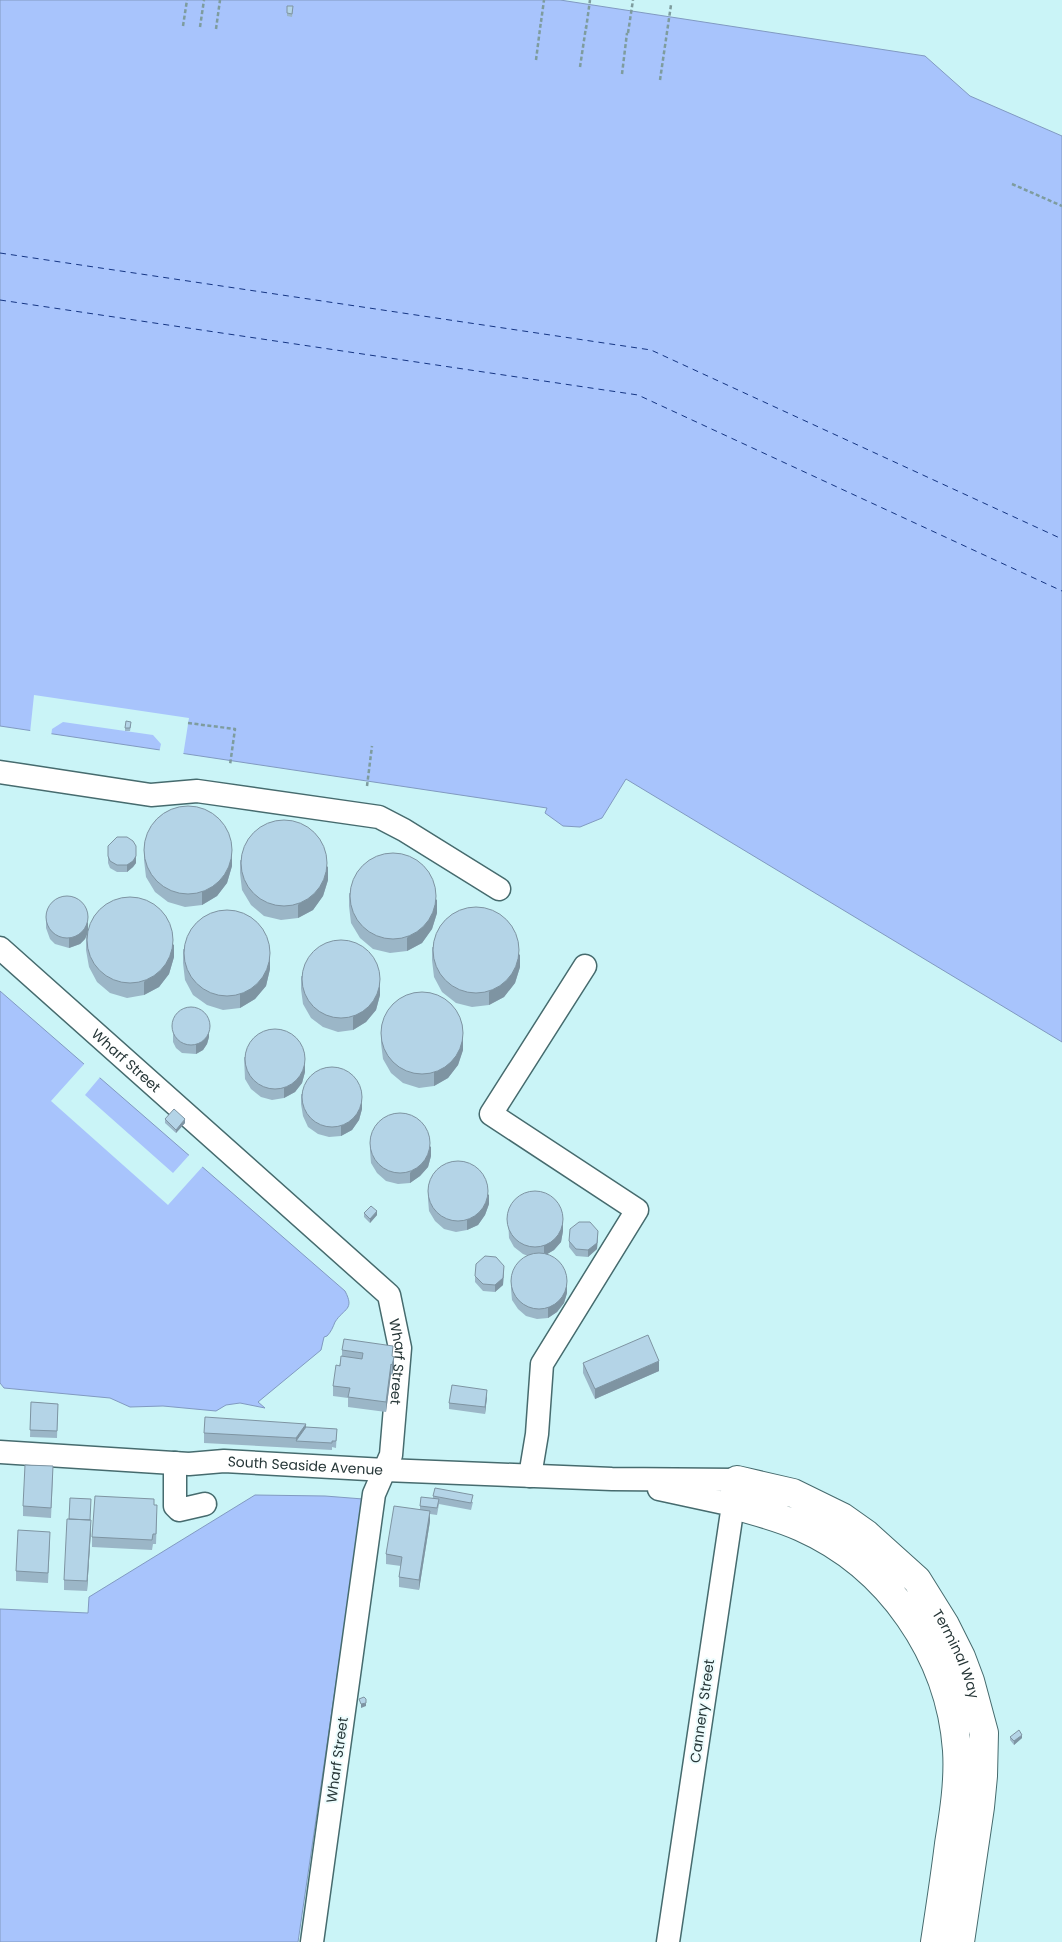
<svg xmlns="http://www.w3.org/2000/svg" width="1062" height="1942" font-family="Poppins,sans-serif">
<rect width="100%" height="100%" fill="#caf4f7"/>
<path fill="#a8c4fc" stroke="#819ac1" d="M0,0H560L925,56L970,96L1062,136V1042L626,779L602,818L580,827L563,826L545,813L547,808L0,726Z
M0,991L345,1291C355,1310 344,1308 335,1322C333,1327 331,1332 327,1336L324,1337L321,1350L258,1402L265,1408L240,1403L226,1405L216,1411L163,1406L130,1407L110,1398L4,1388L0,1383Z
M255,1495L325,1496L363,1499L298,1942H0V1609L88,1613L89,1597Z"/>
<path fill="#caf4f7" d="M34,695L189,718L183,756L159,753L161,744L153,735L63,722L52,729L51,737L30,733Z
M86,1062L101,1076L85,1095L173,1173L191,1153L204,1165L168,1205L51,1101Z"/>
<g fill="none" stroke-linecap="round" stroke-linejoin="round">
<path stroke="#163684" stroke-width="1" stroke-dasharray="6 5" stroke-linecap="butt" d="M0,253L651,350L1062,539
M0,300L638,395L1062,591"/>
<defs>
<g id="minor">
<path d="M0,772L151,795L197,791L379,817L404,830L499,889"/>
<path id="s1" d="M0,948L389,1295L400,1348L391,1455L374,1494L312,1942"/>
<path id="s2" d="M0,1452L189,1464L224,1461L385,1470L612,1479L737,1480"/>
<path d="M175,1463V1506L179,1510L205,1504"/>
<path d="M530,1476L537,1434L542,1364L637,1210L491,1114L585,966"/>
<path d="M659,1489L733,1505L668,1942"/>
</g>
<g id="major">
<path id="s3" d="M935,1942C940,1909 945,1877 949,1844C954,1813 959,1781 957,1750C950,1654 889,1566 801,1527C779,1517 756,1511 733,1505L737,1480L793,1493L842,1517L866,1534L917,1580L945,1625L961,1657L970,1681L984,1733L983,1776L980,1807L960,1942"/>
</g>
</defs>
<use href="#minor" stroke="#466b6e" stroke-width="25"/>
<use href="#major" stroke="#466b6e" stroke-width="30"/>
<path stroke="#7e9c9e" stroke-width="2.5" stroke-dasharray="4 2.5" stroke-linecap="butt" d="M541,22L544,0
M183,26L187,0
M200,27L204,0
M216,29L220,0
M586,29L590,0
M628,33L633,0
M536,60L541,21
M580,67L586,27
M622,74L627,33
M660,80L671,5
M1012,184L1062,206
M188,723L235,729L230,765
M367,786L372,746"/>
<use href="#minor" stroke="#fff" stroke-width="22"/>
<use href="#major" stroke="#fff" stroke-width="28"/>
</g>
<path fill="#9bb6c7" d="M293,10L292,17L287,16V13Z
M131,725L130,731H125V728Z
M108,846L136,863L133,867L127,872H117L110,868L108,863Z
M144,847L232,866L227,883L217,896L202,905L185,907L168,902L155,892L146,877L144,860Z
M240,860L328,880L323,896L313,910L298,918L281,920L264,916L251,905L242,890L240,873Z
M349,893L437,913L432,929L422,943L407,951L390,953L373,949L360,938L351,923L349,906Z
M46,918L88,932L174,957L169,974L159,987L144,995L127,998L110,993L97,982L89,967L86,950V937L88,932L85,939L80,944L69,948L55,944L50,939L46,928Z
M432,947L520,967L515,983L504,997L489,1005L472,1007L456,1003L442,992L434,977L432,960Z
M183,949L270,969L266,986L255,999L240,1008L223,1010L207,1005L193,995L185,980L183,963Z
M301,976L380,995L376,1010L366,1022L353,1030L338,1032L323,1027L311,1018L303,1004L301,989Z
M381,1030L463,1050L458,1065L448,1078L434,1086L419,1088L403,1083L391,1073L383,1059L381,1043Z
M173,1032L209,1037L207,1044L203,1050L196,1054L182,1053L176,1048L173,1042Z
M244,1057L305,1072L302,1083L295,1092L284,1098L272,1100L261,1097L251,1089L245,1079Z
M301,1094L362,1109L359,1120L352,1130L341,1136L329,1137L318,1134L308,1127L303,1116L301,1104Z
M165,1119L185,1123L176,1133L165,1123Z
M370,1141L431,1156L428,1167L420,1176L410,1183L398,1184L386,1181L377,1173L371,1163L370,1151Z
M428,1189L489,1204L485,1215L478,1225L467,1230L456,1232L444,1229L435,1221L429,1211L428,1199Z
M364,1213L377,1215L370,1223L364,1217Z
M508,1217L563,1231L561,1242L554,1250L547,1254L567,1293L564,1303L557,1312L548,1318L537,1319L526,1316L518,1309L512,1300L511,1289V1279L528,1256L523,1254L514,1247L509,1238Z
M598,1238L597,1249L588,1257L576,1256L569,1247V1241Z
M504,1273L503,1285L495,1292L483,1291L475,1282V1276Z
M342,1350L393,1357L394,1367L392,1375L391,1374L386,1412L348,1407V1398L333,1396V1386L342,1356Z
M583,1363L659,1371L595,1399L583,1373Z
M487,1397L485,1414L449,1409V1403Z
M31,1402L58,1404L57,1438L30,1437Z
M306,1427L337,1429L336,1448L332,1447V1450L204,1443V1433Z
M53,1476L51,1518L23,1516V1506Z
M433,1496L473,1502L471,1510L439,1504L437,1515L430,1514V1521L419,1590L399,1587V1577L401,1566L386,1564V1554L420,1510V1506L433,1498Z
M154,1505L157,1515L156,1544H153L152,1550L92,1547V1537Z
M90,1520L91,1530L87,1591L64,1590V1580Z
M50,1542L48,1583L16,1581V1571Z
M1010,1737L1022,1738L1014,1745L1010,1740Z"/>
<path fill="#7e94a2" d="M136,846V863L133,867L127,872V865Z
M232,853V866L227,883L217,896L202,905V892Z
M328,866V880L323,896L313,910L298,918V905Z
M437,899V913L432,929L422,943L407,951V938Z
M88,922V932L85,939L80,944L69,948V938Z
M174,944V957L169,974L159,987L144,995V982Z
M520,954V967L515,983L504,997L489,1005V992Z
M270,956V969L266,986L255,999L240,1008V994Z
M380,982V995L376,1010L366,1022L353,1030V1017Z
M209,1027V1037L207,1044L203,1050L196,1054V1044Z
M463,1036V1050L458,1065L448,1078L434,1086V1072Z
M305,1062V1072L302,1083L295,1092L284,1098V1088Z
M362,1099V1109L359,1120L352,1130L341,1136V1126Z
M185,1119V1123L176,1133V1130Z
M431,1146V1156L428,1167L420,1176L410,1183V1173Z
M489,1194V1204L485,1215L478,1225L467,1230V1220Z
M377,1211V1215L370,1223V1219Z
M563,1221V1231L561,1242L554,1250L544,1256V1246Z
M598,1231L597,1249L588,1257V1250Z
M504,1266L503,1285L495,1292V1285Z
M567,1283V1293L564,1303L557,1312L548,1318V1308Z
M394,1357V1367L392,1375V1365Z
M659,1361V1371L595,1399V1389Z
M391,1364V1374L386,1412V1402Z
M487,1390V1397L485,1414V1407Z
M306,1424V1434L296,1441V1438Z
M430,1511V1521L419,1590V1580Z
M91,1520V1530L87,1591V1581Z
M366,1703V1706L361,1708V1704Z
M1022,1735V1738L1014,1745V1741Z"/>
<path fill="#b4d4e7" stroke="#7e94a2" d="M287,6H293L292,14L287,13Z
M126,721L131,722L130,728H125Z
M144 850a44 44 0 1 1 88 0a44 44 0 1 1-88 0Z
M241 863a43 43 0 1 1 86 0a43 43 0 1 1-86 0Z
M117,837H127L133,841L136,846V856L133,861L127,865H117L110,861L108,856V846Z
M350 896a43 43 0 1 1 86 0a43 43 0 1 1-86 0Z
M46 917a21 21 0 1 1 42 0a21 21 0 1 1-42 0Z
M87 940a43 43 0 1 1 86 0a43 43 0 1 1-86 0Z
M433 950a43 43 0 1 1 86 0a43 43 0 1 1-86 0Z
M184 953a43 43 0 1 1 86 0a43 43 0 1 1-86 0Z
M302 979a39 39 0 1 1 78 0a39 39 0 1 1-78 0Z
M381 1033a41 41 0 1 1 82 0a41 41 0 1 1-82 0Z
M172 1026a19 19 0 1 1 38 0a19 19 0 1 1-38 0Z
M245 1059a30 30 0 1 1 60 0a30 30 0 1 1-60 0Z
M302 1097a30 30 0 1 1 60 0a30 30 0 1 1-60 0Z
M174,1109L185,1119L176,1130L165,1119Z
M370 1143a30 30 0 1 1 60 0a30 30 0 1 1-60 0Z
M428 1191a30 30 0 1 1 60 0a30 30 0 1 1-60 0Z
M507 1219a28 28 0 1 1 56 0a28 28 0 1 1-56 0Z
M371,1206L377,1211L370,1219L364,1213Z
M579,1222H590L598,1231L597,1243L588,1250L576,1249L569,1241L570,1229Z
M511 1281a28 28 0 1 1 56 0a28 28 0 1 1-56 0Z
M485,1256L496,1257L504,1266L503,1278L495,1285L483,1284L475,1276L476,1264Z
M648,1335L659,1361L595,1389L583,1363Z
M344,1339L393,1346L392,1356L394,1357L392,1365L391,1364L386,1402L348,1397L350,1388L333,1386L336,1365L340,1366L341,1356L362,1359L363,1353L342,1350Z
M452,1385L487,1390L485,1407L449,1403Z
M31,1402L58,1404L57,1431L30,1430Z
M205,1417L306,1424L296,1438L204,1433Z
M306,1427L337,1429L336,1441H332V1443L296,1441Z
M25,1465L53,1466L51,1508L23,1506Z
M435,1488L473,1495L471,1503L433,1496Z
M95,1496L154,1499V1505H157L156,1534H153L152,1540L92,1537Z
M421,1497L439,1499L437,1508L420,1506Z
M70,1498L91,1499L90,1520L69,1519Z
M394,1506L430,1511L419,1580L399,1577L402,1557L386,1554Z
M67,1519L91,1520L87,1581L64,1580Z
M18,1530L50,1532L48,1573L16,1571Z
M364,1697L366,1699V1703L361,1704L359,1699Z
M1019,1730L1022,1735L1014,1741L1010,1737Z"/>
<g text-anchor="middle" stroke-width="4" stroke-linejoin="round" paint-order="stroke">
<g font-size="14" fill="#273738" stroke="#ecfcfd">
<text dy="5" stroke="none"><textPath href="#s1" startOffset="169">Wharf Street</textPath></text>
<text dy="5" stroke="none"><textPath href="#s1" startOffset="589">Wharf Street</textPath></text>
<text dy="5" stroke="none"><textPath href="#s2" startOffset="306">South Seaside Avenue</textPath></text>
<text dy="5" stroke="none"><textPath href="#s3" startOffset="870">Terminal Way</textPath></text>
<text transform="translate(702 1711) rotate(-82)" y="5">Cannery Street</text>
<text transform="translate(337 1760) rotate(-82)" y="5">Wharf Street</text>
</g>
</g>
</svg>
